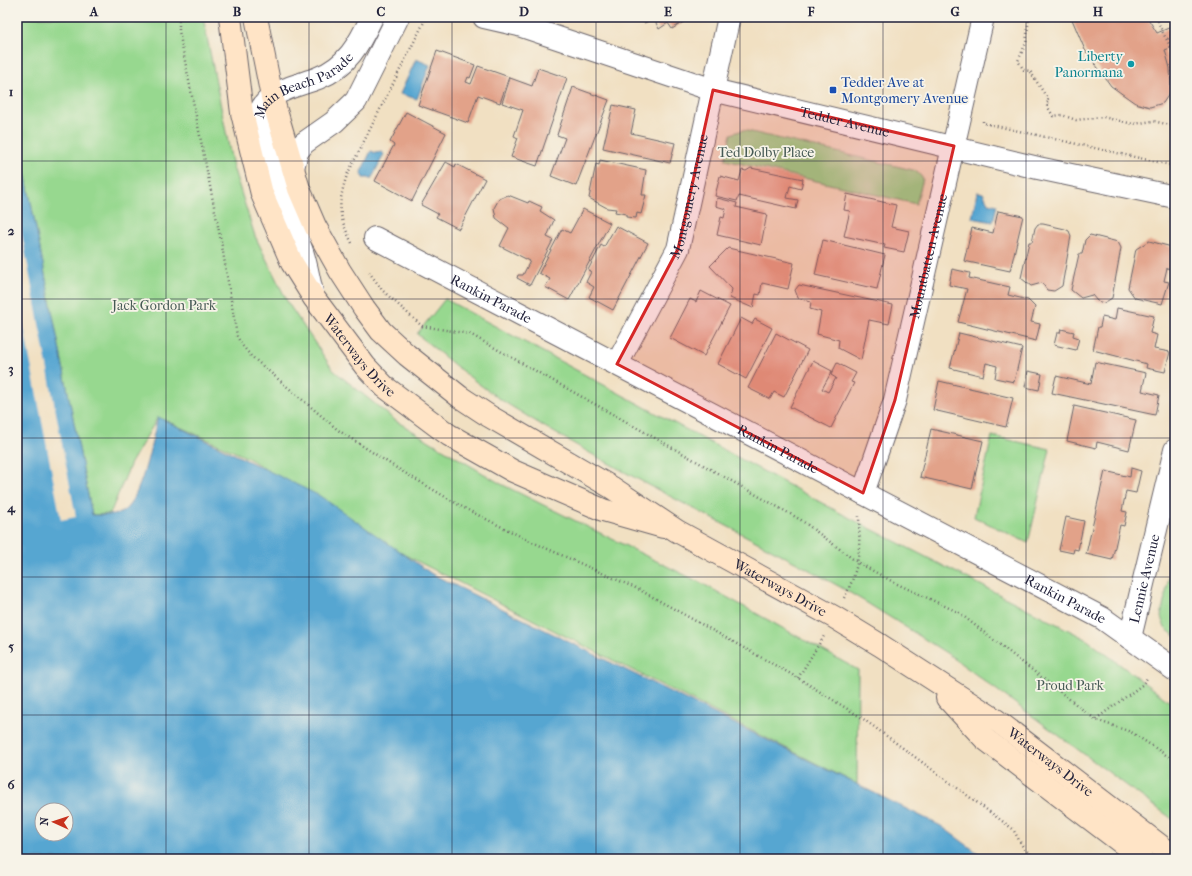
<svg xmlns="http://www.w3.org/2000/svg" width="1192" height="876" font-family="'IM FELL French Canon',serif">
<rect width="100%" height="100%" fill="#f7f3e8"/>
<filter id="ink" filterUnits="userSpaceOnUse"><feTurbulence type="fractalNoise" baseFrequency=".025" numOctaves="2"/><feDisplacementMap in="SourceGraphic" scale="8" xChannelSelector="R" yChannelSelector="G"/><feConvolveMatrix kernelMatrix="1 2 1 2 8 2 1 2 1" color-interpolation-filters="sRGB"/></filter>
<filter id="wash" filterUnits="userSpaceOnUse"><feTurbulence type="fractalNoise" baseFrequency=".012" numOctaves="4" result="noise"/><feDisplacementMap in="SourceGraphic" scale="16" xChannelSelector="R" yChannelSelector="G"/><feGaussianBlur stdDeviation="0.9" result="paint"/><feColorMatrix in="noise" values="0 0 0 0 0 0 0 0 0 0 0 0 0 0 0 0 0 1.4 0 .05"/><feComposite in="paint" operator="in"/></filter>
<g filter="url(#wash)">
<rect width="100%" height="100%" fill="#f1e0c2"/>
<path fill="#97d88f" stroke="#5c7d65" d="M17,17H203L233,167L255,236L288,303L333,370L396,421L501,484L705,585L858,670L857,784L403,554L248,458L158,417L131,463L110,514L92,515L17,131Z
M743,130L917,171L923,179L916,204L725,160L731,134Z
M445,299L844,515L1086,639L1175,706V821L948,654C913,632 878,609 842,588C731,525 614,472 506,403C474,382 446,358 417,334Z
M992,436L1050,449L1028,543L974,517Z
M1169,577L1175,578V636L1165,628L1161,617Z"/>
<path fill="#57a6d1" stroke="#3c6486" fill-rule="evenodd" d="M416,59L430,65L417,99L400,94Z
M17,131L92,515C100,515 112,516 120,513C141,505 152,438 158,417L320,496L432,574L941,826L986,859H17ZM42,810H66V834H42Z
M371,151L376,153L382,152L384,154L372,178H363L361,172Z
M977,192L983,193L988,203L997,205L993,222L972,218Z"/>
<path fill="#f1e0c2" d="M17,209L76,517L61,520L17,292Z"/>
<g id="blocks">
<path fill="#e2a289" d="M641,17H683L685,21L672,29L668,23L659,29L654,19L644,23Z
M1071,17H1147L1157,33L1171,27L1175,36V46L1165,50L1170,68L1171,87L1169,94L1163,103L1150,107L1135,103L1111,86L1085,50Z
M437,51L475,65L470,78L468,77L466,82L471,84L478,66L509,77L500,103L478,95L468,123L418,105Z
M538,68L567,78L537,166L511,157L518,138L514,136L523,110L502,103L510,78L532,86Z
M573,87L609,100L576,186L551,176L565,138L557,135Z
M613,105L636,110L631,133L675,143L670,163L603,148Z
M406,112L446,133L412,201L375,181L394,145L390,142Z
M600,160L646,170L642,195H646L641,214L637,213L636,218L626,217V214L615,212L616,209L607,208L589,198L596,164L599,165Z
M446,162L455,167L456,164L485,179L459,229L436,217L438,214L421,205Z
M751,168L803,179L801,189L790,186L787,198L798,200L796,209L739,196L737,201L715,196L720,176L739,181L742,170L746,171Z
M847,194L896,205L891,227L909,231L904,252L884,248L885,245L844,236L850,211L844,210Z
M508,195L528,203L529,201L542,207L540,211L554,220L547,237L553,240L530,285L517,278L518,275H523L530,261L500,246L509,228L496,218L494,208L499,199Z
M717,198L737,203L736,207L767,214L761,245L717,235L721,217L724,218L726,209L716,206Z
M583,209L610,223L569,300L545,287L550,279L539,273L562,229L570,233Z
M998,211L1023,216L1010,271L964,261L972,228L993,233Z
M1038,224H1043L1065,229L1069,231L1071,236L1062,286L1054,291L1047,290L1042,283L1031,286L1021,278L1029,242H1032L1035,228Z
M616,226L648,243L613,310L589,297L594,287L586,282L591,272L588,270L601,245L604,247Z
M1090,235L1118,242L1121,248L1112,298L1104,303L1097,301L1092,295L1081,298L1071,290L1079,254H1082L1085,240Z
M823,240L885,255L877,289L815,275Z
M1149,241L1172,247L1174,250L1172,269L1167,268L1164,281L1169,282L1162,304L1135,298L1128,288L1136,249Z
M728,248L794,263L788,289L762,283L760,295L756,294L753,308L730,298L732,289L710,266Z
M952,269L970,273L969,278L1010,287L1008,295L1028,300L1035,307L1031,322L1040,324L1036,341L958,322L967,289L949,285Z
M799,285L893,305L889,324L869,320L861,360L838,348L839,340L817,334L821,312L810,309L811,302L798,298L795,290Z
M701,291L730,306L704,356L670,338L690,299L696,302Z
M1117,308L1154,316L1150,333L1157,335L1154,349L1170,352L1165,372L1146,368L1147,364L1093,350L1098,327H1100L1102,317L1115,320Z
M741,318L752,324L755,319L772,328L746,379L718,364Z
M1061,329L1074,332L1073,336L1079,338L1076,350L1054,345L1057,333H1060Z
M776,333L808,350L784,397L774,392L770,399L748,388Z
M959,333L1022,348L1014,382L995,378L997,366L986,363L983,376L950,368Z
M813,361L832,371L822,389L828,392L836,378L831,375L837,363L856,373L851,382L854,383L831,428L790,407Z
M1095,362L1146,373L1142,391L1159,395L1155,415L1052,393L1056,376L1091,384Z
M1028,371L1042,374L1039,390L1025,387Z
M939,381L1013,398L1006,427L933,410Z
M1074,406L1136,420L1129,450L1097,442L1096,448L1067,441Z
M931,429L983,441L972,489L920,477Z
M1131,468L1141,471L1136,493L1126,491L1122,511L1127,512L1124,526L1120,525L1112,560L1086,554L1105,471L1130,477Z
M1066,517L1084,521L1078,550L1074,549L1073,553L1059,550Z"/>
</g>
</g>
<g filter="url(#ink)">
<use href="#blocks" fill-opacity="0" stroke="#6a646a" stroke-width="1"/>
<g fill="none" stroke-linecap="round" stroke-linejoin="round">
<defs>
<g id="street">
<path id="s1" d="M484,17L519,25L713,90L1038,168L1175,197"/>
<path d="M293,168L297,152L304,143L334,122L356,101L398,17"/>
<path id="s2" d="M375,238L1102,618L1175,670"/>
<path id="s3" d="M312,292C308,277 306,260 300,246C288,211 274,178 265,143C262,133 258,123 260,113C263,101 278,92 289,88C298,84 308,82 318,78C347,67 359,44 372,17"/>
<path id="s4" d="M617,364L678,249L729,17"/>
<path id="s5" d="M863,493L895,400L983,17"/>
<path id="s6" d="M1130,638L1175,450"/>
</g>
<g id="secondary">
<path id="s7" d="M230,17L242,113L262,194L292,263L314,298L365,366L385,387L449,435L513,471L603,510L663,527"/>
<path id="s8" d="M256,17L272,97L299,189L315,226L340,271L364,308L381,331L407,355L460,397L489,416L611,487L677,531L834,617L880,645L996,720L1175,857"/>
<path d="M947,698L985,739L1143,859"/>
</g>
</defs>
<use href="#street" stroke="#6a646a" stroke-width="24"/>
<use href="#secondary" stroke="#6a646a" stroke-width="24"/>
<path stroke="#6a646a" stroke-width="2.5" stroke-dasharray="1 3" stroke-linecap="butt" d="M179,17V31L222,246L237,336L241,344L251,356L338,430L395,467L464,508L530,541L640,590L798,678L862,718L1013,829L1024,849L1037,859
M1029,17L1026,43L1018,61L1024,70L1030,71L1049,101L1046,104L1053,116L1062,115L1076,120L1103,117L1133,124L1153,121L1175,126
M1157,17C1160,31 1169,42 1175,55
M1168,39L1175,32
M983,121V123L1175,166
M352,243C338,215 337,206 347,175L425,20
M369,272L383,291L422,326L470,334L801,520L857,562L895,583L958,612L1096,720L1131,732L1175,761
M844,598C860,568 860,549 859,516
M798,678L824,636
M1096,719L1142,685L1148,677"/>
<use href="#street" stroke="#fff" stroke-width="22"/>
<use href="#secondary" stroke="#ffe4c6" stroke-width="22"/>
</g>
</g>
<path fill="#d62828" fill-opacity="0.2" stroke="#d62828" stroke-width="3" stroke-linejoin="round" d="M713,90L954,146L895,400L863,493L617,364L678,249Z"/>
<path fill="none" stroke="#22223b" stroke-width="1" stroke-opacity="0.55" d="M166,17V859M309,17V859M452,17V859M596,17V859M740,17V859M883,17V859M1026,17V859M17,161H1175M17,299H1175M17,438H1175M17,577H1175M17,715H1175"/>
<circle fill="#0f9aa8" stroke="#f7f3e8" stroke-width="1.5" cx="1131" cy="64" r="4"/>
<rect fill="#1a4fb4" stroke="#f7f3e8" stroke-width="1.5" x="829" y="86" width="8" height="8" rx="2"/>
<g text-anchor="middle" stroke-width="3.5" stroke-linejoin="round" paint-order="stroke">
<g font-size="14" fill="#0d838f" stroke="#f7f3e8" text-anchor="end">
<text x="1123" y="61">Liberty<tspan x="1123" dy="16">Panormana</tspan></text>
</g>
<g font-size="14" fill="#164399" stroke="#f7f3e8" text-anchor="start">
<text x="841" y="87">Tedder Ave at<tspan x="841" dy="16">Montgomery Avenue</tspan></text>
</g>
<g font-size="14" fill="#22223b" stroke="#f7f3e8">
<text dy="5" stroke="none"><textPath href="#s3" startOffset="240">Main Beach Parade</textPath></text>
<text dy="5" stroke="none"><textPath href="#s1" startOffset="376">Tedder Avenue</textPath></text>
<text dy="5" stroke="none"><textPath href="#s4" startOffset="184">Montgomery Avenue</textPath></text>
<text dy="5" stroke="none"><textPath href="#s5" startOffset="246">Mountbatten Avenue</textPath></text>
<text dy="5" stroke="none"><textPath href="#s2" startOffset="131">Rankin Parade</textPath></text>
<text dy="5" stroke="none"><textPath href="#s7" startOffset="370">Waterways Drive</textPath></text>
<text dy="5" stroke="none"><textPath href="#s2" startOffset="455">Rankin Parade</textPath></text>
<text dy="5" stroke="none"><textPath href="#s6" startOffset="61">Lennie Avenue</textPath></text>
<text dy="5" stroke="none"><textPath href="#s8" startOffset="818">Waterways Drive</textPath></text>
<text dy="5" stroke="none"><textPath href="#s2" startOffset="779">Rankin Parade</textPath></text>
<text dy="5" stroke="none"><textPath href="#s8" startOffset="1140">Waterways Drive</textPath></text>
</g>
<g font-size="14" fill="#455954" stroke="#f7f3e8">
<text x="766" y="157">Ted Dolby Place</text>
<text x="164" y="310">Jack Gordon Park</text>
<text x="1070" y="690">Proud Park</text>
</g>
</g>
<rect width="1192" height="876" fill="none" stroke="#f7f3e8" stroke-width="44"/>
<g transform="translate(54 822) rotate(273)"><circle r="19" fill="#f7f3e8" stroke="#a29fa3"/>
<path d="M0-3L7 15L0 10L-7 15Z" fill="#c8321e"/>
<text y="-6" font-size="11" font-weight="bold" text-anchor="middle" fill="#22223b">N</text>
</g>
<rect x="22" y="22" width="1148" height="832" fill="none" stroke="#22223b" stroke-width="1.5"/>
<g font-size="13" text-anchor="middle" font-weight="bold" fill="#22223b">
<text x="94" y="16">A</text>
<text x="237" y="16">B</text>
<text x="381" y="16">C</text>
<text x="524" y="16">D</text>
<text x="668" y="16">E</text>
<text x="811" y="16">F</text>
<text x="955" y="16">G</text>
<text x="1098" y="16">H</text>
<text x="11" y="96">1</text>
<text x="11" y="235">2</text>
<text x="11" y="373">3</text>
<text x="11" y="512">4</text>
<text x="11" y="651">5</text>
<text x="11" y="789">6</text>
</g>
</svg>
